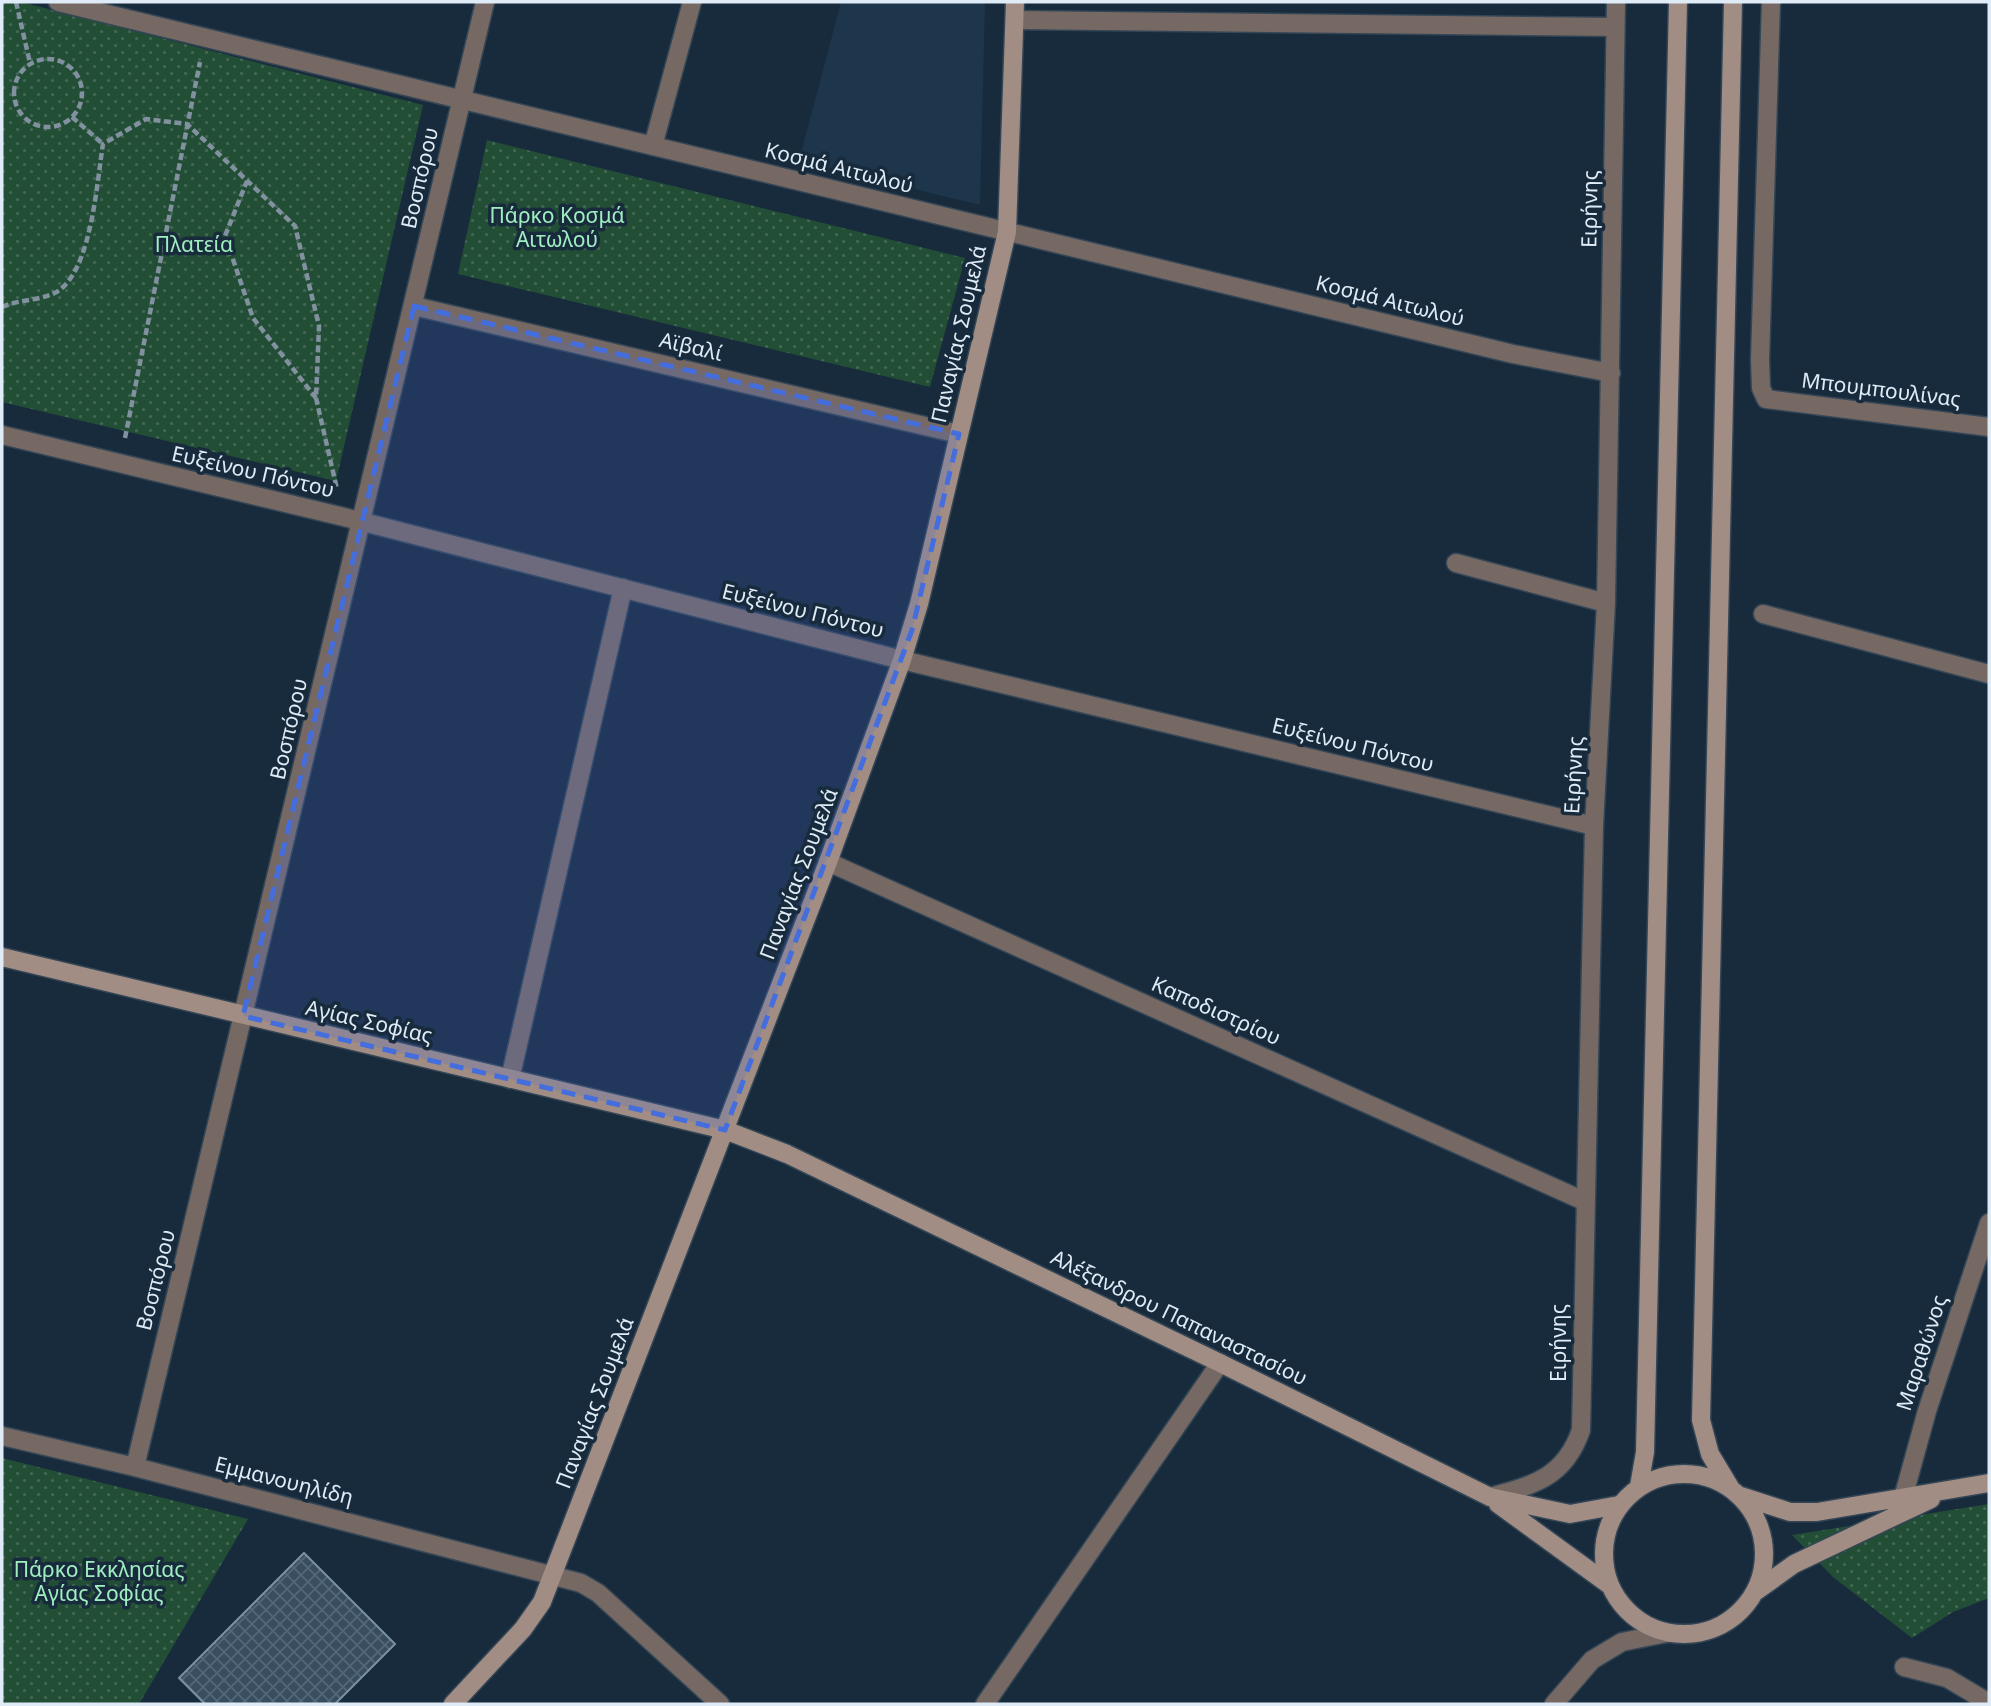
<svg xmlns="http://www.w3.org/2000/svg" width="1991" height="1706" font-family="'Noto Sans',sans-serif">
<defs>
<pattern id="grass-dots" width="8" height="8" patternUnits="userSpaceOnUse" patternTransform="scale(1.75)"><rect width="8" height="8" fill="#234e36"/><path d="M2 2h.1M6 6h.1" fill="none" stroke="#426854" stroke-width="1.8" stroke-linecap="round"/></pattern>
<pattern id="building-cross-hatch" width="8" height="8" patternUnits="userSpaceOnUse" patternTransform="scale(1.75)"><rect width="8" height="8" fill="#384d5f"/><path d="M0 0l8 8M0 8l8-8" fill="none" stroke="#546777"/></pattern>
</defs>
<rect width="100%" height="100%" fill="#182b3c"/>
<path fill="#1d364b" d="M841,2H985L980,205L799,161Z"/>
<path fill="url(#grass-dots)" d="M2,2H21L423,105L336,481L2,402Z
M487,140L965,258L930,387L458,274Z
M2,1458L248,1519L139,1704H7L2,1699Z
M1989,1504V1598L1953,1612L1912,1638L1833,1577L1792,1535Z"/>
<path fill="url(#building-cross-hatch)" stroke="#7a90a5" stroke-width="2" d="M304,1553L395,1644L335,1704H205L179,1678Z"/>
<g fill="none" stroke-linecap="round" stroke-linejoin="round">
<defs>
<path id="street" d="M58,2L1513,354L1611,373
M1771,2L1760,360L1761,388L1766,399L1989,427
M1015,20L1615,27
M653,146L692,2
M414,306L959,434
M2,435L344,517L902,660L1594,826
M1456,563L1606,603
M1763,614L1989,674
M828,862L1584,1201
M510,1079L623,588
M2,1436L135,1467L581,1583L598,1593L720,1704
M135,1467L485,2
M1490,1497C1534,1485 1565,1477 1581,1430L1594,826L1606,603L1616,2
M1903,1498L1927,1411L1989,1223
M1904,1667L1947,1678L1989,1703
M985,1704L1220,1363
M1554,1704L1592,1660L1622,1642L1667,1633"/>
<path id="secondary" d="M2,957L725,1130L787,1154L1220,1363L1490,1497L1570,1514L1619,1505
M1604 1554a80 80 0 1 1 160 0a80 80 0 1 1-160 0Z
M1639,1486L1645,1452L1678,2
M1731,1489L1710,1454L1701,1420L1733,2
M1741,1496L1790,1512H1817L1989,1483
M1498,1504L1608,1584
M1755,1592L1794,1564L1931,1499
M453,1704L523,1629L542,1602L828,862L902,660L919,604L1007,232L1015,2"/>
</defs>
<use href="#street" stroke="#344656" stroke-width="21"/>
<use href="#secondary" stroke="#344656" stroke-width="21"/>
<path stroke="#82919f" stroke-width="4.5" stroke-dasharray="7 3.5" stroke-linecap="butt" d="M16,2L30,63
M14 93a34 34 0 1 1 68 0a34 34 0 1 1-68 0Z
M72,117L103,144
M2,307C22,298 48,301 62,288C92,262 97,181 103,144L146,119L187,124L295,226L319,326L316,398L253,318L225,236L247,181
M316,398L337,489
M125,438L200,62"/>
<use href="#street" stroke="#766964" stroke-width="18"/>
<use href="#secondary" stroke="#a18d84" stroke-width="18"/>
</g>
<path fill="#446dde" fill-opacity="0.2" stroke="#446dde" stroke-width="5" stroke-dasharray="14 9" stroke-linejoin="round" d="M414,306L959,434L912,630L725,1130L243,1016Z"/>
<g text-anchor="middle" stroke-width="7" stroke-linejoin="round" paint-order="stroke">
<g font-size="21" fill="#dfebf6" stroke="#182b3c">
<text transform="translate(839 168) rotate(14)" y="7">Κοσμά Αιτωλού</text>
<text transform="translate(420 178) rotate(-77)" y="7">Βοσπόρου</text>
<text transform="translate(1590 209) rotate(-89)" y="7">Ειρήνης</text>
<text transform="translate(1390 301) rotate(14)" y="7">Κοσμά Αιτωλού</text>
<text transform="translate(959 334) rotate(-77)" y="7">Παναγίας Σουμελά</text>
<text transform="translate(691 347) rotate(13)" y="7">Αϊβαλί</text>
<text transform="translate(1881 390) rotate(7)" y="7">Μπουμπουλίνας</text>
<text transform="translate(253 472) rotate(13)" y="7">Ευξείνου Πόντου</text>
<text transform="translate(803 611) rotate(14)" y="7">Ευξείνου Πόντου</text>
<text transform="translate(289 729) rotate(-77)" y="7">Βοσπόρου</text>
<text transform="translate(1353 745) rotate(14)" y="7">Ευξείνου Πόντου</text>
<text transform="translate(1574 775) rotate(-87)" y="7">Ειρήνης</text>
<text transform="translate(799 874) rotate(-69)" y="7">Παναγίας Σουμελά</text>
<text transform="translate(1216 1011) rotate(24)" y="7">Καποδιστρίου</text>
<text transform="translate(369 1022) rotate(13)" y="7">Αγίας Σοφίας</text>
<text transform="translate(156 1280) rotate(-76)" y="7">Βοσπόρου</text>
<text transform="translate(1179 1318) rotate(26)" y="7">Αλέξανδρου Παπαναστασίου</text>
<text transform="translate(1559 1343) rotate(-90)" y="7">Ειρήνης</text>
<text transform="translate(1922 1353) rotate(-72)" y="7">Μαραθώνος</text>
<text transform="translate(595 1403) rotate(-69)" y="7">Παναγίας Σουμελά</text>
<text transform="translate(284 1481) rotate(14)" y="7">Εμμανουηλίδη</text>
</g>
<g font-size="21" fill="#a0edc0" stroke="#182b3c">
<text x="557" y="223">Πάρκο Κοσμά<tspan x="557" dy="24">Αιτωλού</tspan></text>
<text x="194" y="252">Πλατεία</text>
<text x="99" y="1577">Πάρκο Εκκλησίας<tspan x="99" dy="24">Αγίας Σοφίας</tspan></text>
</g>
</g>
<rect width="1991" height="1706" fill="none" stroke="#dfebf6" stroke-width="7"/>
</svg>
